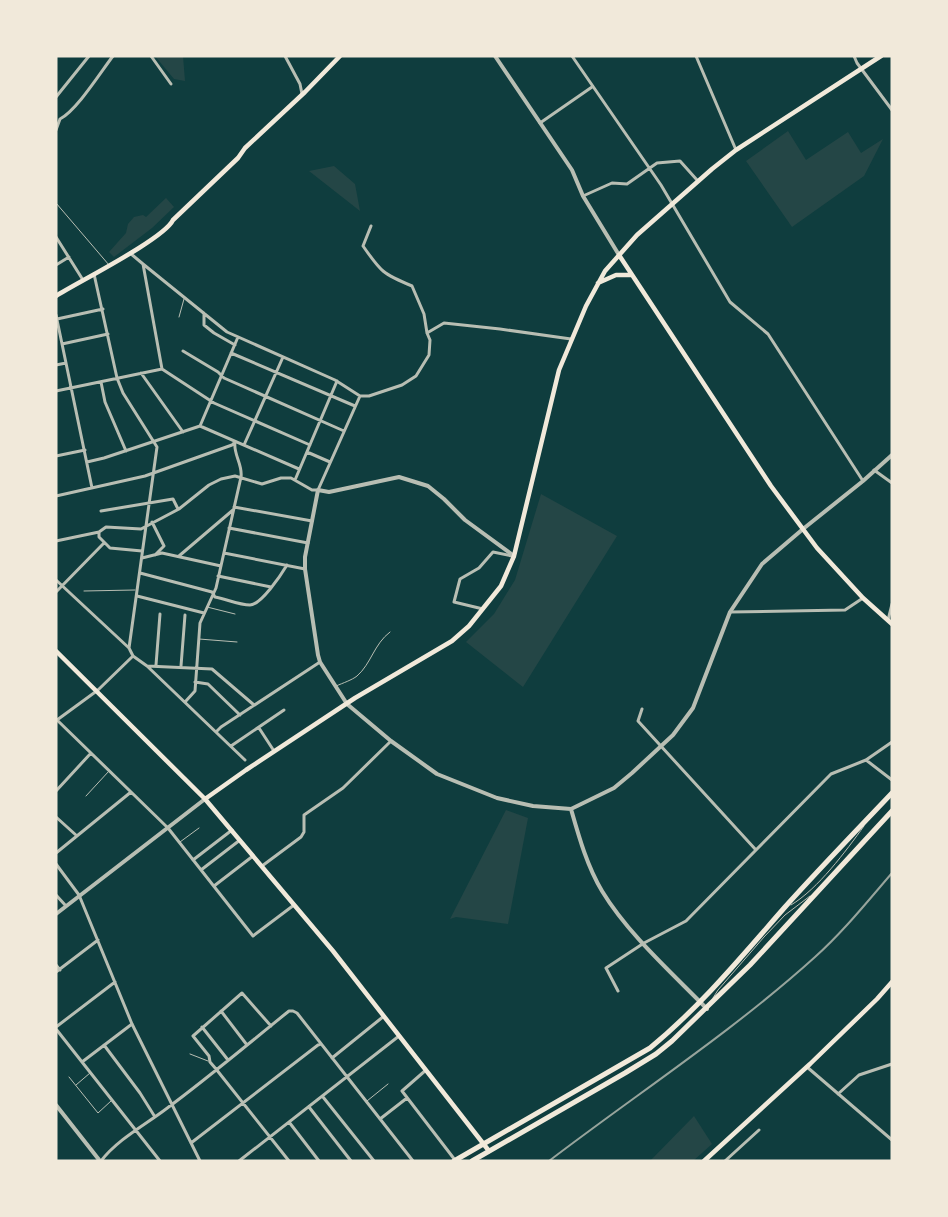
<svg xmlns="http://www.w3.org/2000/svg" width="948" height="1217" font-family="Karla,sans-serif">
<rect width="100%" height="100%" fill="#0f3d3e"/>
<path fill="#244646" d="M155,56H183L185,81L174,79Z
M788,131L806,160L848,132L861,153L883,139L864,176L792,227L746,161Z
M334,166L355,184L360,211L309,171Z
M166,198L174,207L152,228L114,257L109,252L126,233L128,224L134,217L143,215L146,217Z
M541,494L617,536L523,687L466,642L494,614L515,580Z
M506,810L528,818L508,924L456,917L450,919Z
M694,1116L712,1144L693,1161H650Z"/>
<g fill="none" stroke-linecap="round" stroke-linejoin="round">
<path stroke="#b8beb3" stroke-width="1" d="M56,203L109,265
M179,317L184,299
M84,591L135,590
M207,607L235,614
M199,639L237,642
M336,686C343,683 352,680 357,676C371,664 374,644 390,632
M86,796L109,771
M180,842L199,828
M791,905C818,889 846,851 864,826
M713,998L718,990L764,937L785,915L810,896
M190,1054L208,1061
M69,1077L98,1113L111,1101
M76,1085L90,1073
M367,1101L388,1084"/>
<path stroke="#b8beb3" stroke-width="3" d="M151,56L171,84
M285,56L300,84L302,94
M572,56L661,185L730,302L768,334L863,481
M696,56L736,150
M854,56L857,63L892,110
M56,97L89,56
M540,123L592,87
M56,130L60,119C77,110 100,73 113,56
M583,196L612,183L627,184L657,163L680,161L697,180
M56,237L83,280
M143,264L227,332L335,380L360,396H369L402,385L416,376L429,355L430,340L427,333L424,314L412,286C383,274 381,272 363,246L371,226
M56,265L69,257
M94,274L117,378L123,393L157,447L129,648
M204,313V325L214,333L235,345
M56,315L92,488
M57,319L103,309
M427,333L444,323L500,329L571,339
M62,344L108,334
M183,351L218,372L224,378L344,431
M231,353L355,406
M56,365L66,363
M162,369L214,403L310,445
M141,373L183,432
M101,382L105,402L126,451
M56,391L162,369L143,264L130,253
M200,426L299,469
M200,426L238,337
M244,445L283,357
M307,452L330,462
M56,456L85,450
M87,462L104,458L200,426
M874,470L892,483
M295,480L337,381
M56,496L145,476L232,445L235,442
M234,507L312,521
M101,511L173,499L178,509
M152,522L164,546L155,555
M229,528L308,543
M99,532V537L110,548L142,551
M56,541L99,532L106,527L141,529L179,509L209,485L221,479L235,476L262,484L281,478H291L312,490H318L360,396
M224,553L305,569
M179,556L233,510
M142,558L162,553L221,566
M140,573L212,592L215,597C226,599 239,605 250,605C261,605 281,575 287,565
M218,576L271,587
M56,580L129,648L133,656L147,666L245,760
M56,592L104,543
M137,596L204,613
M483,609L454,602L460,579L479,568L493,552L512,556
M730,612L845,610L863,598
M888,620L892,604
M156,665L160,614
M147,666L212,669L254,705
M181,666L185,615
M195,682L208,684L240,715
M185,702L195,691L200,623L216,588L241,477C243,465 233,454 235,442
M642,709L638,721L756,850
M56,719L168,828L253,936L294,905
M57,720L98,690L133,656
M259,728L274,751
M216,732L221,727L320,662
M231,746L284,710
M866,760L892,780
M56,791L91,753
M56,817L77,836
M56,853L131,792
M193,860L232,830
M56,864L79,895L132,1024L200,1161
M262,866L301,837L304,832V815L343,788L391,741
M201,870L240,840
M214,886L253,856
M56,895L66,906
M56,965L60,970
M56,972L98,940
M618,991L606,968L644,943L686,921L831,774L866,760L892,742
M221,1011L247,1045
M271,1026L242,993L193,1036L209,1056L210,1062L216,1069L289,1161
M56,1027L115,982
M202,1027L228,1060
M56,1029L160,1161
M104,1045L140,1093L155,1117
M332,1058L384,1016
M82,1062L132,1024
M807,1067L892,1140
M426,1070L402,1091L455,1160
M838,1094L859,1075L892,1064
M323,1097L374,1161
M309,1107L351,1161
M380,1119L407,1098
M289,1122L319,1161
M191,1143L318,1045L321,1044
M101,1161C118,1139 145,1125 166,1109C208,1078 248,1044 289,1011H293L297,1013L413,1161
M239,1161L399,1036
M725,1161L759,1130"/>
<path stroke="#b8beb3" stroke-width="4" d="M495,56L572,170L583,196L619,255
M514,556L465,520L444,499L428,486L399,477L329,492L318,490L305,557V569L318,655L320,662L347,704L391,741L437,774L497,798L533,806L571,809L614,788L632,773L673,735L693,708L730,612L762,564L803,529L863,481L892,455
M571,809C579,837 587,866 602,891C628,934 672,973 707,1009
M56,914L205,799
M56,1105L100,1161"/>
<path stroke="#f1e9da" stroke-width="4.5" d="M619,255L771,486L817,548L863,598L892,624
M598,283L616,275H631
M56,296C78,282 164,239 173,220L238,158L245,148L305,92L340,56
M56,651L205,799L333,951L489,1151
M205,799L246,770L355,698L452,641L469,626L501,586L514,556L559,370L586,306L605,271L637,235L712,169L736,150L881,56
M704,1161L810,1064L877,999L892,982"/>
<path stroke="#f1e9da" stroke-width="5" d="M454,1161L650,1048C701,1006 742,956 785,907C820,868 856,831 892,793
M472,1161L625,1073L656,1054L672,1041L750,965L892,811"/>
<path stroke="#97a49c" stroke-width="2" d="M549,1161C638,1093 732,1032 815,957C843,932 867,902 892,873"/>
</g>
<rect width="948" height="1217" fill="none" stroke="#f1e9da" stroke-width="115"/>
</svg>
